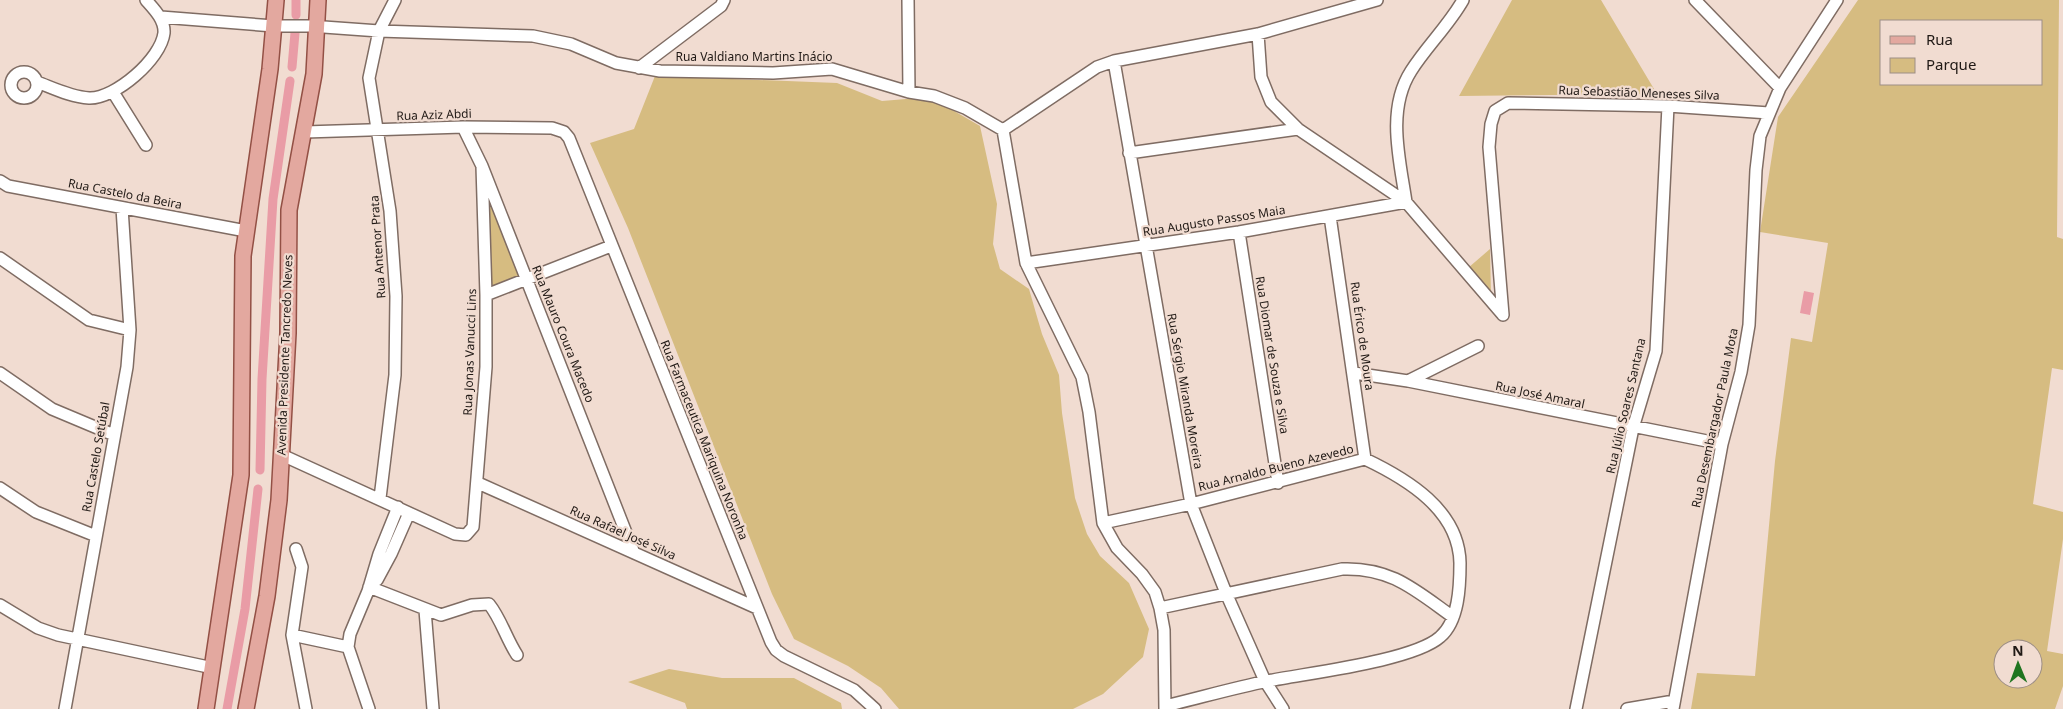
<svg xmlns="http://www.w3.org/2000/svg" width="2063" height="709" font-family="'Noto Sans',sans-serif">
<rect width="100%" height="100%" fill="#f1dcd1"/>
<path fill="#d6bc81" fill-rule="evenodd" d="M1512,0H1601L1657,94L1459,96Z
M1858,0H2059L2057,237L2063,239V370L2052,368L2033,504L2063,512V539L2047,651L2063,654V686L2055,709H1691L1697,673L1755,676L1775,461L1791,338L1812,342L1828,243L1760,232L1778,117ZM2042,21V84H1882V21ZM2003,649H2033V679H2003Z
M655,76L837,83L882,101L930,97L980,126L997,204L993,244L1000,269L1029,289L1042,334L1059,375L1062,413L1075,498L1087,534L1100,556L1129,583L1149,629L1143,657L1103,694L1073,709H899L881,688L848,666L794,639L772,594L628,228L590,143L634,129Z
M482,166L526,278L486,295Z
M1490,249L1491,296L1468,268Z
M669,669L722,678H794L841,703L842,709H687L685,703L628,682Z"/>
<path fill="#e99ca6" d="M1804,291L1814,293L1810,315L1800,313Z"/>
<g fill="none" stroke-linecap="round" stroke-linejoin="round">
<path stroke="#e99ca6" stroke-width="9" d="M296,15V0
M292,67L295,33
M260,470L262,379L273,199L290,81
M227,709L245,609L258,489"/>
<defs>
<path id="minor" d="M908,0L909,92
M1695,0L1780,88
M161,17L274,26H310L379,31L533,36L571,44L616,63L660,71L773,73L832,69L909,92L934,96L965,108L1003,130
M1258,34L1261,77L1271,102L1298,129L1406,202L1503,315
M1114,61L1191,504L1226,593L1265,681L1283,709
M639,68L721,6L724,0
M11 85a13 13 0 1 1 26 0a13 13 0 1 1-26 0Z
M37,82C53,88 71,97 89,98C115,99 161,59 164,33C165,20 154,9 146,0
M113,92L146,145
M463,127L482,166L634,553
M1003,130L1026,263L1082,377L1089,412L1103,523L1117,548L1142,574L1155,592L1160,608L1164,630L1165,709
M1003,130L1097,67L1114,61L1258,34L1377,0
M305,132L463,127L552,128L564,132L569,138L771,642L776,650L784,656L854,690L875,709
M1129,153L1298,129
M0,181L8,186L246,231
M1330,216L1365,459
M1239,232L1278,483
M0,258L89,320L130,330
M1026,263L1239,232L1406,202C1400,161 1386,110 1411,71C1426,47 1449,25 1463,0
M486,295L611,246
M1503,315L1489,147L1491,124L1495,111L1508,103L1668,106L1769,113
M0,373L52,409L114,435
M1354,373L1408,381L1722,444
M1408,381L1478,346
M282,455L455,534L466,535L473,527L486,367V295L482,166
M478,483L757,608
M0,488L36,512L96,536
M380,498L395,375L396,296L390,211L369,78L379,31L395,0
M1103,523L1191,504L1365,459C1407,479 1459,510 1460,563C1460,586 1459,621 1440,637C1413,661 1307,673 1268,681C1233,688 1199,698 1165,706
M296,549L302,567L292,635L306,709
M377,580L391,554L409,513
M369,587L441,615L472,605L489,604C501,619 506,638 517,655
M0,605L38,628L58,635L213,668
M1160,608L1342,569C1391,567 1415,590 1453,617
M425,610L433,709
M292,635L348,647
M65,709L127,367L130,330L122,208
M369,709L348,647L350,634L368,591L379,554L398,507
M1576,709L1633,428L1656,351L1668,106
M1627,709L1674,701
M1673,709L1722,444L1741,372L1749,325L1756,170L1760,136L1780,88L1837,0"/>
<path id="major" d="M206,709L241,475L243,256L270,69L276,0
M246,709L267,596L279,500L288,333L289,210L314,74L318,0"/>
</defs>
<use href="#minor" stroke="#7f6c63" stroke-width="14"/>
<use href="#major" stroke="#935045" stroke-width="18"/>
<use href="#minor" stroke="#fff" stroke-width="11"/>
<use href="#major" stroke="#e3a89f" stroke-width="15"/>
</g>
<g text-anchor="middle" stroke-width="4.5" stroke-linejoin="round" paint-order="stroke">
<g font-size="12" fill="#201915" stroke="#f1dcd1">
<text x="754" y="61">Rua Valdiano Martins Inácio</text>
<text transform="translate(1639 93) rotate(2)" y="4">Rua Sebastião Meneses Silva</text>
<text transform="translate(434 115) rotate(-2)" y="4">Rua Aziz Abdi</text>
<text transform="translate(125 194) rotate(11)" y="4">Rua Castelo da Beira</text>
<text transform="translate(1214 221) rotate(-9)" y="4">Rua Augusto Passos Maia</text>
<text transform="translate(378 247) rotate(-94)" y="4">Rua Antenor Prata</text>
<text transform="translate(563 334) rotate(68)" y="4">Rua Mauro Coura Macedo</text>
<text transform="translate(1362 336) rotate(82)" y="4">Rua Érico de Moura</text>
<text transform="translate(470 352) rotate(-88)" y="4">Rua Jonas Vanucci Lins</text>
<text transform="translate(285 355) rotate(-88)" y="4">Avenida Presidente Tancredo Neves</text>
<text transform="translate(1272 355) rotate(81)" y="4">Rua Diomar de Souza e Silva</text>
<text transform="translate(1185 391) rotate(80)" y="4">Rua Sérgio Miranda Moreira</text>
<text transform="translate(1540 395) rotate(12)" y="4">Rua José Amaral</text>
<text transform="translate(1626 406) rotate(-77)" y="4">Rua Júlio Soares Santana</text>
<text transform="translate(1715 418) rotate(-78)" y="4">Rua Desembargador Paula Mota</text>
<text transform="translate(704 440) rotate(68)" y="4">Rua Farmaceutica Mariquina Noronha</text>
<text transform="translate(96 457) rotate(-80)" y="4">Rua Castelo Setúbal</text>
<text transform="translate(1276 468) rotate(-14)" y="4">Rua Arnaldo Bueno Azevedo</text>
<text transform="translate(623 533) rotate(24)" y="4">Rua Rafael José Silva</text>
</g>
</g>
<rect x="1880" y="20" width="162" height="65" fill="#f1dcd1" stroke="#9d8e86"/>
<rect x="1890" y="36" width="25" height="8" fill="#e3a89f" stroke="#9d8e86"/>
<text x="1926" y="45" font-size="15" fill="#201915">Rua</text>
<rect x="1890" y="58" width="25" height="15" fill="#d6bc81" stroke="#9d8e86"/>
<text x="1926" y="70" font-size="15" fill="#201915">Parque</text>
<g transform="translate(2018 664) rotate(359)"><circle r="24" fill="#f1dcd1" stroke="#9d8e86"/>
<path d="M0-4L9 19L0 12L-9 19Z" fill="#1f741f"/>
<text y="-8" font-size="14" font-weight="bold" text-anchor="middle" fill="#201915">N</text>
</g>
</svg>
